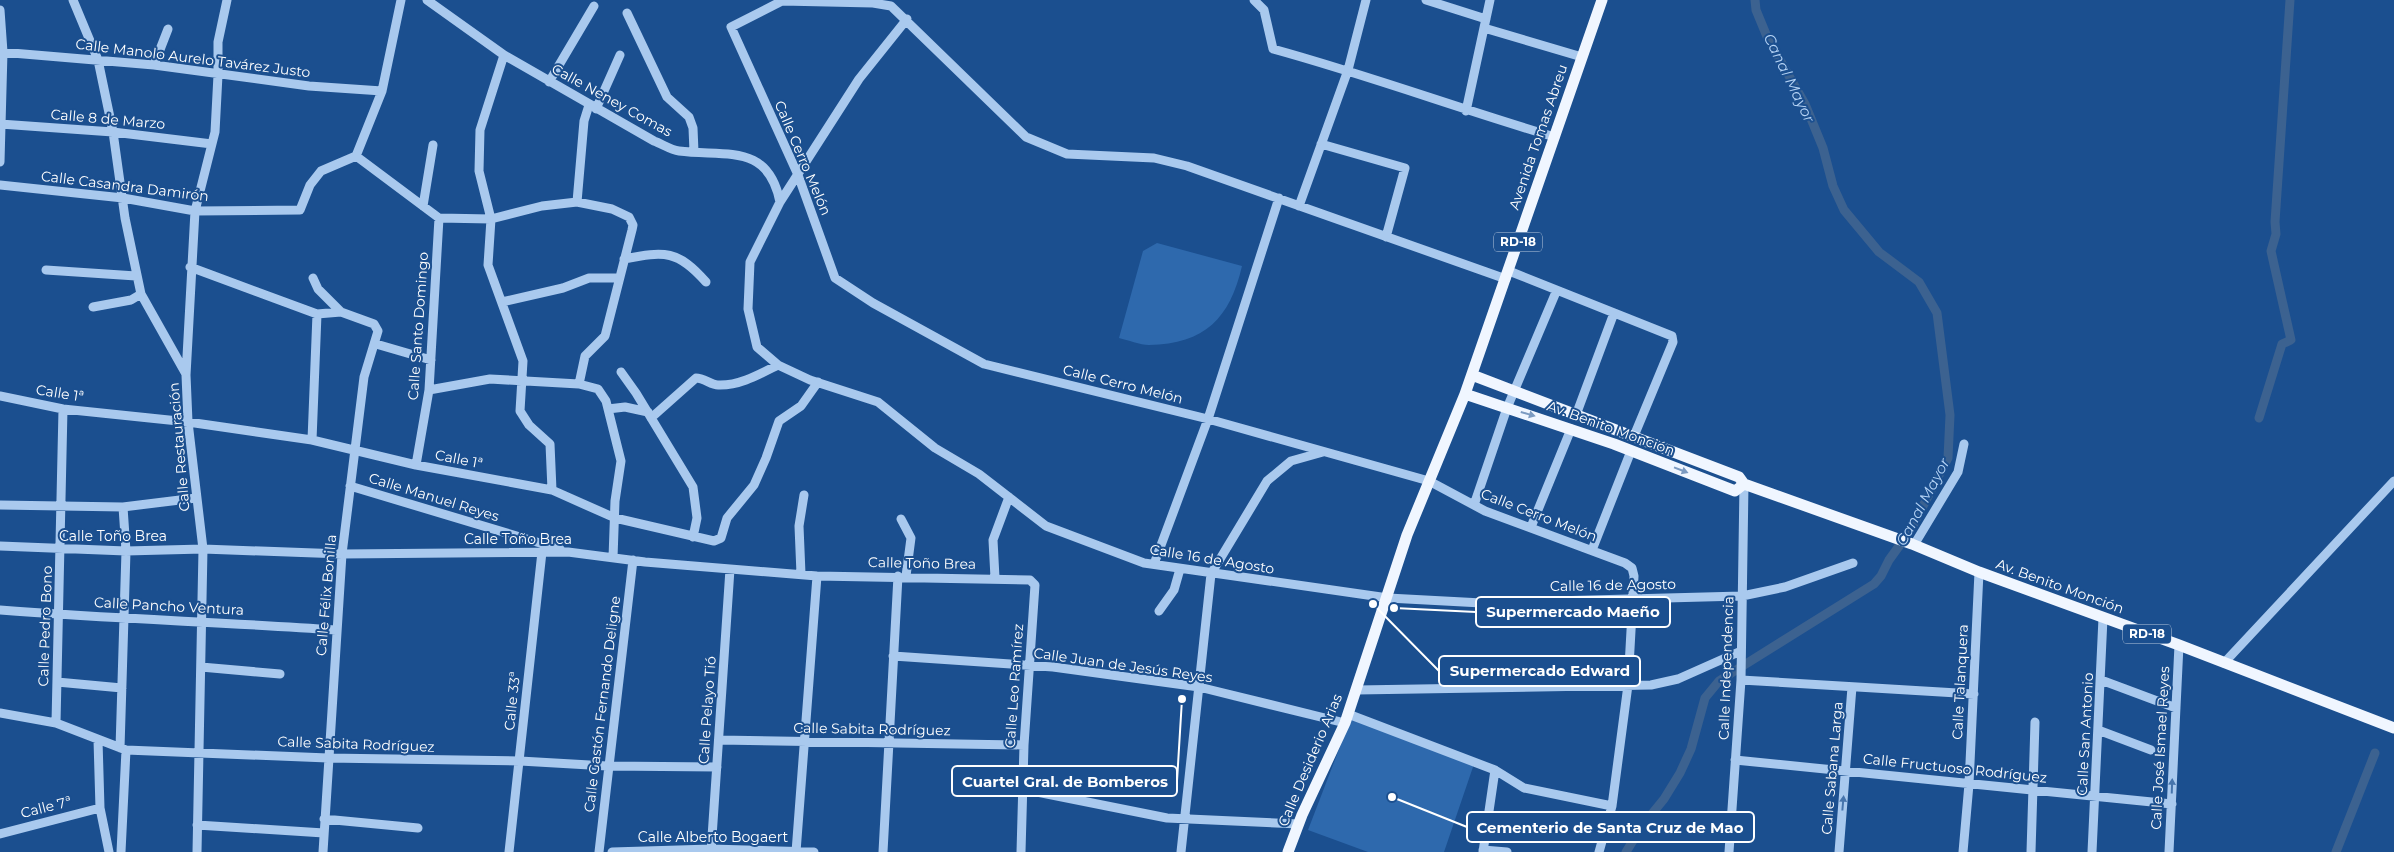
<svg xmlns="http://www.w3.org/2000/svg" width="2394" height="852" font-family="Montserrat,sans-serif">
<rect width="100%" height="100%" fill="#1b4f8f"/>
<path fill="#2e69ad" d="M1157,243L1242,266C1230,318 1205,344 1149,345C1140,345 1128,340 1119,338L1143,251Z
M1351,718L1474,764L1444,852H1368L1308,830Z"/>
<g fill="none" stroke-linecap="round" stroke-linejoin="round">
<path stroke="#3c6290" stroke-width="9" d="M2259,418L2282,344L2291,340L2271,251L2276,234L2275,222L2290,0
M1626,852L1642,826L1664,799L1680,773L1691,749L1705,698L1719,681L1733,672L1874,584L1881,576L1889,560L1910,531L1948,458L1950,415L1937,313L1919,282L1879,252L1844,210L1833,186L1823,148L1805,104L1768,39L1756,10L1755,0
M2336,852L2375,753"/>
<path stroke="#a9c9ee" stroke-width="9" d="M73,0L98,60L113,132L125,218L141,294L186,374
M427,0L504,55L654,141C662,144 671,150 679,151C725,157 768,142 780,202
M1254,0L1264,10L1273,49C1368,75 1460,109 1555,137
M1426,0L1486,19
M0,10L3,52L0,162
M627,13L667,97L689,117L693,128L694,152
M907,19L859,79L780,202L750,262L748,309L757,347L778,365L810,380L878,402L935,448L979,474L1046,526L1144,563L1388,598L1482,603L1742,596L1785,587L1853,563
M1484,28L1582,57
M0,52L154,65L309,86L382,91
M504,55L480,130L479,171L491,219L488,265L523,361L520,411L529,425L550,444L552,490
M154,65L168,29
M549,82L594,6
M596,109L620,55
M1466,111L1490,0
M0,124L113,132L212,144
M1321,144L1405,168L1386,237
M356,156L439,218L491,219L542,206L577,202L612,209L629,217L633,225L632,230L605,336L585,356L579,384
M0,185L123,198L195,211L300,210L310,185L321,171L356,156L382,91L401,0
M577,202L584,121L589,105
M423,206L433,145
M1299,206L1348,70L1366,0
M624,259C665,251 678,250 706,282
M190,267L317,314L341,312L374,324L378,331L364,377L342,554L323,852
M46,270L136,276
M1509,271L1672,336L1673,342L1634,436
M313,278L318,289L341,312
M1506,279L1187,166L1154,158L1067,154L1026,137L891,6L873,3L782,1L731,27L798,175L835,278L873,303L984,364L1208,419L1429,481L1485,511L1625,563L1632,568L1634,576L1628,685L1612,806L1599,852
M502,302L563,288L589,278H619
M93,307L131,300L141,294
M376,344L431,360
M621,372L636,393L693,487L697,518L693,537
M429,390L490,379L579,384L598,389L606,401L621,461L615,501L613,558
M0,396L63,409L188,422L312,440L416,465L552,490L615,518L714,541L721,538L727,518L754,485L766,458L779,421L801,406L818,382
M608,409L625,407L648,412
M1576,415L1614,313
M651,418L696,378C704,378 711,385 718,385C739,386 760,374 778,365
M312,440L317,314
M416,465L429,390L439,218
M350,486L560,549
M0,505L123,507L196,498
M1474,505L1507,408L1556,292
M901,519L911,538L906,576
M1531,527L1571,429
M1914,545L1958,472L1964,444
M0,546L126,551L203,549L342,554L568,552L645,562L817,576L1030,580L1035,585L1024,745L1021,852
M1592,550L1631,451
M1154,564L1208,419L1279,198
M801,574L799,526L804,495
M995,578L993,540L1009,497
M0,610C112,619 224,622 336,630
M1159,611L1174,590L1180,569
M893,656L1053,667L1199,687L1345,723
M2224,663L2394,481
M201,667L280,674
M1741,680L1974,694
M2101,680L2176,708
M57,682L122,688
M1357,690L1651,685L1678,679L1741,651
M0,713L56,723L126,750L328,758L520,761L607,766L717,767
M1348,714L1495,770L1524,788L1612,806
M56,723L63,409
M2098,730L2151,750
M98,740L100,808L109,852
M719,740L1024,745
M120,748L126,551L123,507
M1735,760L2172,804
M1022,789L1167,818L1299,824
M324,819L418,828
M197,825L324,833
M0,834L100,808
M1483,850L1507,852
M121,852L126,750
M197,852L203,549L188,422L186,375L195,211L215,132L218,75V42L227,0
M509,852L542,552
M599,852L633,560
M612,852L711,849L814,852
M711,852L730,569
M796,852L817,576
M883,852L898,576
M1181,852L1211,574L1267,481L1291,461L1323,452
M1483,852L1495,770
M1729,852L1741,680L1744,484
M1839,852L1852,687
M1963,852L1969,784L1979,572
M2031,852L2035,722
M2092,852L2103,618
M2169,852L2179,645"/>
<path stroke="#f0f6ff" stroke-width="11" d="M1472,375L1739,477L1744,484L1912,544L1979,572L2179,645L2394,728
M1465,394L1614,444L1735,491L1744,484
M1288,852L1302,815L1345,723L1407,535L1465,394L1602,0"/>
</g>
<defs><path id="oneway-solid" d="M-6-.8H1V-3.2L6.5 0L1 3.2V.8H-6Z" transform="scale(1.25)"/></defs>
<g fill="#7b9ac1">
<use href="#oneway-solid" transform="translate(1528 414) rotate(16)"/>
<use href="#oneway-solid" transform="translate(1681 470) rotate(21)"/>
</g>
<g fill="#4674ac">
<use href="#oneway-solid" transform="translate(2172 786) rotate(-88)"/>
<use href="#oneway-solid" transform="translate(1843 803) rotate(-85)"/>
</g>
<g text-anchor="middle" stroke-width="4" stroke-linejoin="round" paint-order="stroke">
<g fill="#1b4f8f" stroke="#bbcadd" stroke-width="1">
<rect x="1494" y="232.5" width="48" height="19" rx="4"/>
<rect x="2123" y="624.5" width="48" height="19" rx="4"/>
</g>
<g font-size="12" font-weight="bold" fill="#fff">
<text x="1518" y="246">RD-18</text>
<text x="2147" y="638">RD-18</text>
</g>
<g font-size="14" fill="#fff" stroke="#1b4f8f">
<text transform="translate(193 58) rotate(7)" y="5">Calle Manolo Aurelo Tavárez Justo</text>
<text transform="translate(612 100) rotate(29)" y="5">Calle Neney Comas</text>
<text transform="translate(108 119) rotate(5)" y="5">Calle 8 de Marzo</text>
<text transform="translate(1538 137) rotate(-71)" y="5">Avenida Tomas Abreu</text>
<text transform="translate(803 158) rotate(67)" y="5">Calle Cerro Melón</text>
<text transform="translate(125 186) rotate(7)" y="5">Calle Casandra Damirón</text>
<text transform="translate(418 326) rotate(-86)" y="5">Calle Santo Domingo</text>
<text transform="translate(1123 384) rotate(14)" y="5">Calle Cerro Melón</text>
<text transform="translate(60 393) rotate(9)" y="5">Calle 1ª</text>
<text transform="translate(1611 428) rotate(20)" y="5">Av. Benito Monción</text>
<text transform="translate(179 447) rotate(-95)" y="5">Calle Restauración</text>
<text transform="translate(459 459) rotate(11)" y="5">Calle 1ª</text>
<text transform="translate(434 497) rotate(17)" y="5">Calle Manuel Reyes</text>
<text transform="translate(1539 515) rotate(21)" y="5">Calle Cerro Melón</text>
<text x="113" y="541">Calle Toño Brea</text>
<text x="518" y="544">Calle Toño Brea</text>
<text transform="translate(1212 559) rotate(9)" y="5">Calle 16 de Agosto</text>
<text transform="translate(922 563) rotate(1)" y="5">Calle Toño Brea</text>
<text transform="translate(1613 585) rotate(-1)" y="5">Calle 16 de Agosto</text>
<text transform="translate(2060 586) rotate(20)" y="5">Av. Benito Monción</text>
<text transform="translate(326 595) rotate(-85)" y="5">Calle Félix Bonilla</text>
<text transform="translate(169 606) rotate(3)" y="5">Calle Pancho Ventura</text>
<text transform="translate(45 626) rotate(-88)" y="5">Calle Pedro Bono</text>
<text transform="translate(1123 665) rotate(8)" y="5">Calle Juan de Jesús Reyes</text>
<text transform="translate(1726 668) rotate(-88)" y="5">Calle Independencia</text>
<text transform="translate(1960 682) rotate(-87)" y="5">Calle Talanquera</text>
<text transform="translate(1014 686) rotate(-86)" y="5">Calle Leo Ramírez</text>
<text transform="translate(512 701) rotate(-84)" y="5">Calle 33ª</text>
<text transform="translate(602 704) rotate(-83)" y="5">Calle Gastón Fernando Deligne</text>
<text transform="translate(707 710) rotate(-86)" y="5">Calle Pelayo Tió</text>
<text transform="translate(872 729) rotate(1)" y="5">Calle Sabita Rodríguez</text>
<text transform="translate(2085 734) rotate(-87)" y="5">Calle San Antonio</text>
<text transform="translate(356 744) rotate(2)" y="5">Calle Sabita Rodríguez</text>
<text transform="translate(2160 748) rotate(-87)" y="5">Calle José Ismael Reyes</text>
<text transform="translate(1310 760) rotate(-67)" y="5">Calle Desiderio Arias</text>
<text transform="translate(1832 768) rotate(-85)" y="5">Calle Sabana Larga</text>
<text transform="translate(1955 768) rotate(6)" y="5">Calle Fructuoso Rodríguez</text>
<text transform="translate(46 807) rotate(-14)" y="5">Calle 7ª</text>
<text x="713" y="842">Calle Alberto Bogaert</text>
</g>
<g font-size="15" font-style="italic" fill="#b5d3f5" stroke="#1b4f8f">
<text transform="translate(1789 78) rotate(64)" y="5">Canal Mayor</text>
<text transform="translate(1923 502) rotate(-62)" y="5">Canal Mayor</text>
</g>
</g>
<path fill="none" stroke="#fff" stroke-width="2" d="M1394 608L1476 612M1373 604L1439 671M1182 699L1177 781M1392 797L1467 827"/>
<g fill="#fff" stroke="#1b4f8f" stroke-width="2">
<circle cx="1394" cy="608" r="5"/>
<circle cx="1373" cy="604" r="5"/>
<circle cx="1182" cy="699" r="5"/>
<circle cx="1392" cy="797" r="5"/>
</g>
<g fill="#1b4f8f" stroke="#fff" stroke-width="2">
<rect x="1476" y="597" width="194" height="30" rx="5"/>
<rect x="1439" y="656" width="201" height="30" rx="5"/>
<rect x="952" y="766" width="225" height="30" rx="5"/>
<rect x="1467" y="812" width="287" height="30" rx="5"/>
</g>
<g font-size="15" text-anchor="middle" font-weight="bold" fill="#fff">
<text x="1573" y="617">Supermercado Maeño</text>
<text x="1540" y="676">Supermercado Edward</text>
<text x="1065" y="787">Cuartel Gral. de Bomberos</text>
<text x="1610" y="833">Cementerio de Santa Cruz de Mao</text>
</g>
</svg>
